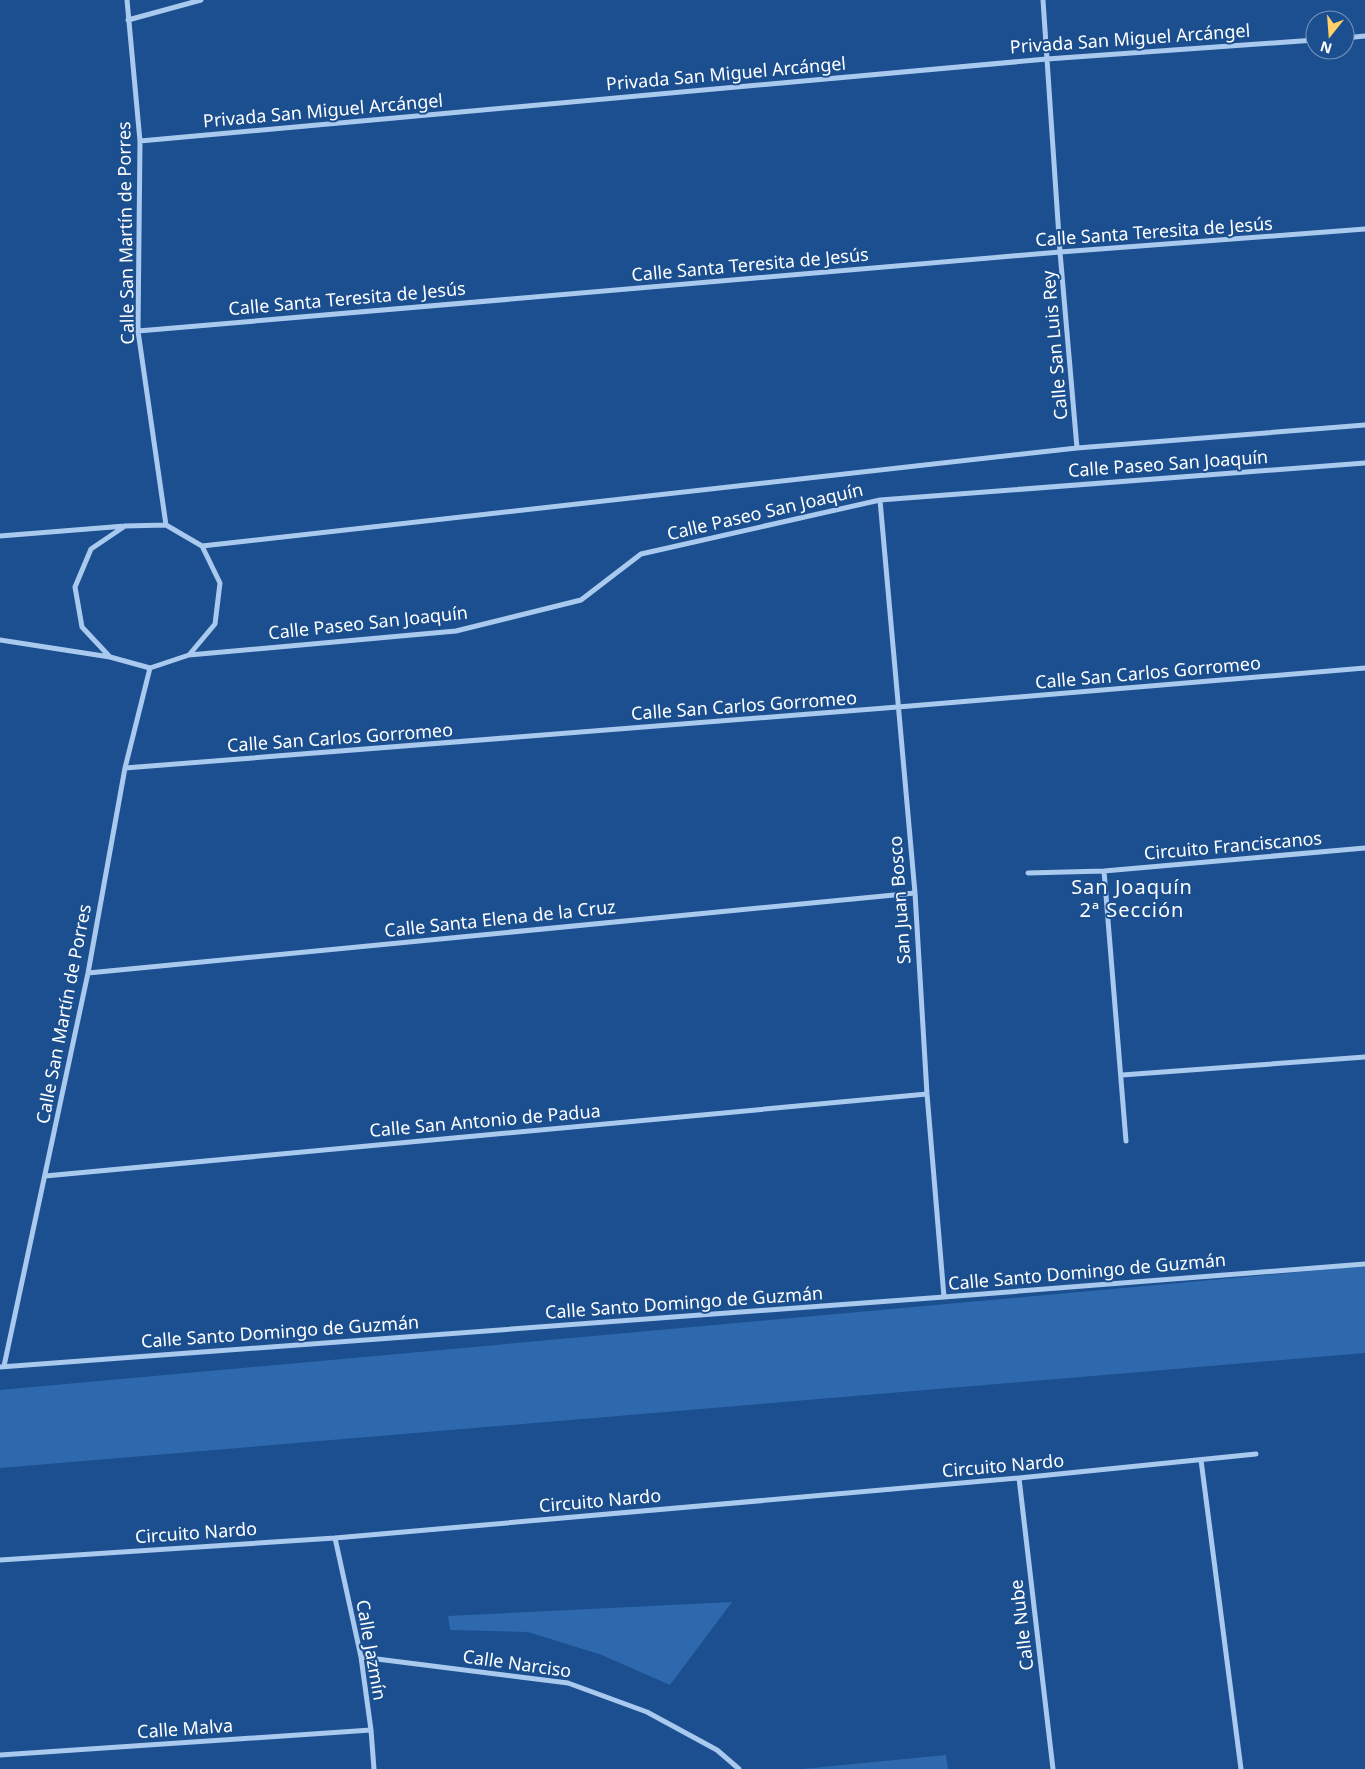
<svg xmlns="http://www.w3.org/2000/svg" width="1365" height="1769" font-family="'Noto Sans',sans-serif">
<rect width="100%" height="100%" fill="#1b4f8f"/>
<path fill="#2e69ad" d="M1365,1266V1353L0,1468V1390Z
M732,1602L670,1685L602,1655L528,1632L450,1630L448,1616Z
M946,1755L948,1769H802Z"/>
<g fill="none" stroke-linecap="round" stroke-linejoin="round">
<path stroke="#a9c9ee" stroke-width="5" d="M127,0L140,141L138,331L166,525
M1043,0L1060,252L1077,448
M128,20L201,0
M1345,38L1365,36
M140,141L1047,59L1315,40
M138,331L1060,252L1365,229
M880,500L915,893L927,1094L944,1297
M0,536L125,526L166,525L202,546L220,583L215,624L189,655L150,668L110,657L82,627L75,587L91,549L125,526
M202,546L1077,448L1365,425
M0,640L110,657
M189,655L456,631L581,600L641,554L880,500L1365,463
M125,768L898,707L1365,668
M1104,871L1126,1141
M1028,873L1104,871L1365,848
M88,973L915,893
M1122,1075L1365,1057
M45,1176L927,1094
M4,1366L88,973L125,768L150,668
M0,1367L944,1297L1365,1264
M1201,1460L1241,1769
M1019,1478L1053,1769
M335,1538L361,1657L371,1730L374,1769
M0,1560L335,1538L1019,1478L1256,1454
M361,1657L568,1683L647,1712L717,1750L739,1769
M0,1755L371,1730"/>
</g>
<g text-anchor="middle" stroke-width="4" stroke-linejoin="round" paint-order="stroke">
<g font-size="18" fill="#fff" stroke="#1b4f8f">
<text transform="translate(1130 39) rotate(-4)" y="6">Privada San Miguel Arcángel</text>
<text transform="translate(726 74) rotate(-5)" y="6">Privada San Miguel Arcángel</text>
<text transform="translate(323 111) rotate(-5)" y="6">Privada San Miguel Arcángel</text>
<text transform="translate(1154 232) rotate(-4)" y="6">Calle Santa Teresita de Jesús</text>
<text transform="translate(126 233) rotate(-91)" y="6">Calle San Martín de Porres</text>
<text transform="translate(750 265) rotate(-5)" y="6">Calle Santa Teresita de Jesús</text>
<text transform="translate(347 299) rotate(-5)" y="6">Calle Santa Teresita de Jesús</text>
<text transform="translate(1055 345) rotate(-95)" y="6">Calle San Luis Rey</text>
<text transform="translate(1168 464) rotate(-4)" y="6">Calle Paseo San Joaquín</text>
<text transform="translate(765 512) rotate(-13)" y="6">Calle Paseo San Joaquín</text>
<text transform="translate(368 623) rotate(-6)" y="6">Calle Paseo San Joaquín</text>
<text transform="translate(1148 673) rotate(-5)" y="6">Calle San Carlos Gorromeo</text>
<text transform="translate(744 706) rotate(-4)" y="6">Calle San Carlos Gorromeo</text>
<text transform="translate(340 738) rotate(-4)" y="6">Calle San Carlos Gorromeo</text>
<text transform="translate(1233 846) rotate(-5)" y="6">Circuito Franciscanos</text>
<text transform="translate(900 900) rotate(-94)" y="6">San Juan Bosco</text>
<text transform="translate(500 919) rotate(-6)" y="6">Calle Santa Elena de la Cruz</text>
<text transform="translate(64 1014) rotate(-79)" y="6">Calle San Martín de Porres</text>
<text transform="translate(485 1121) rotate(-5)" y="6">Calle San Antonio de Padua</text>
<text transform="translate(1087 1272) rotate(-5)" y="6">Calle Santo Domingo de Guzmán</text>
<text transform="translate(684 1303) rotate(-4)" y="6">Calle Santo Domingo de Guzmán</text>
<text transform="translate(280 1332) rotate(-4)" y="6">Calle Santo Domingo de Guzmán</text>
<text transform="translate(1003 1466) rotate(-5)" y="6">Circuito Nardo</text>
<text transform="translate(600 1501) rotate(-5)" y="6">Circuito Nardo</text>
<text transform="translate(196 1533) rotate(-4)" y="6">Circuito Nardo</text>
<text transform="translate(1022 1625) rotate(-97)" y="6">Calle Nube</text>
<text transform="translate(371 1650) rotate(80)" y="6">Calle Jazmín</text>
<text transform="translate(517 1664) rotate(8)" y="6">Calle Narciso</text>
<text transform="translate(185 1729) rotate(-4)" y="6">Calle Malva</text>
</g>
<g font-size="20" letter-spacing="1" fill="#fff" stroke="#1b4f8f">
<text x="1132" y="894">San Joaquín<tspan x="1132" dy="23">2ª Sección</tspan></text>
</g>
</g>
<g transform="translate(1330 35) rotate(197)"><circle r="24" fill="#1b4f8f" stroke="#7695bc"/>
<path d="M0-4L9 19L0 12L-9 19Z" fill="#ffd166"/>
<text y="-8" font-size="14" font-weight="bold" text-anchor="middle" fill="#ffffff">N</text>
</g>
</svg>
